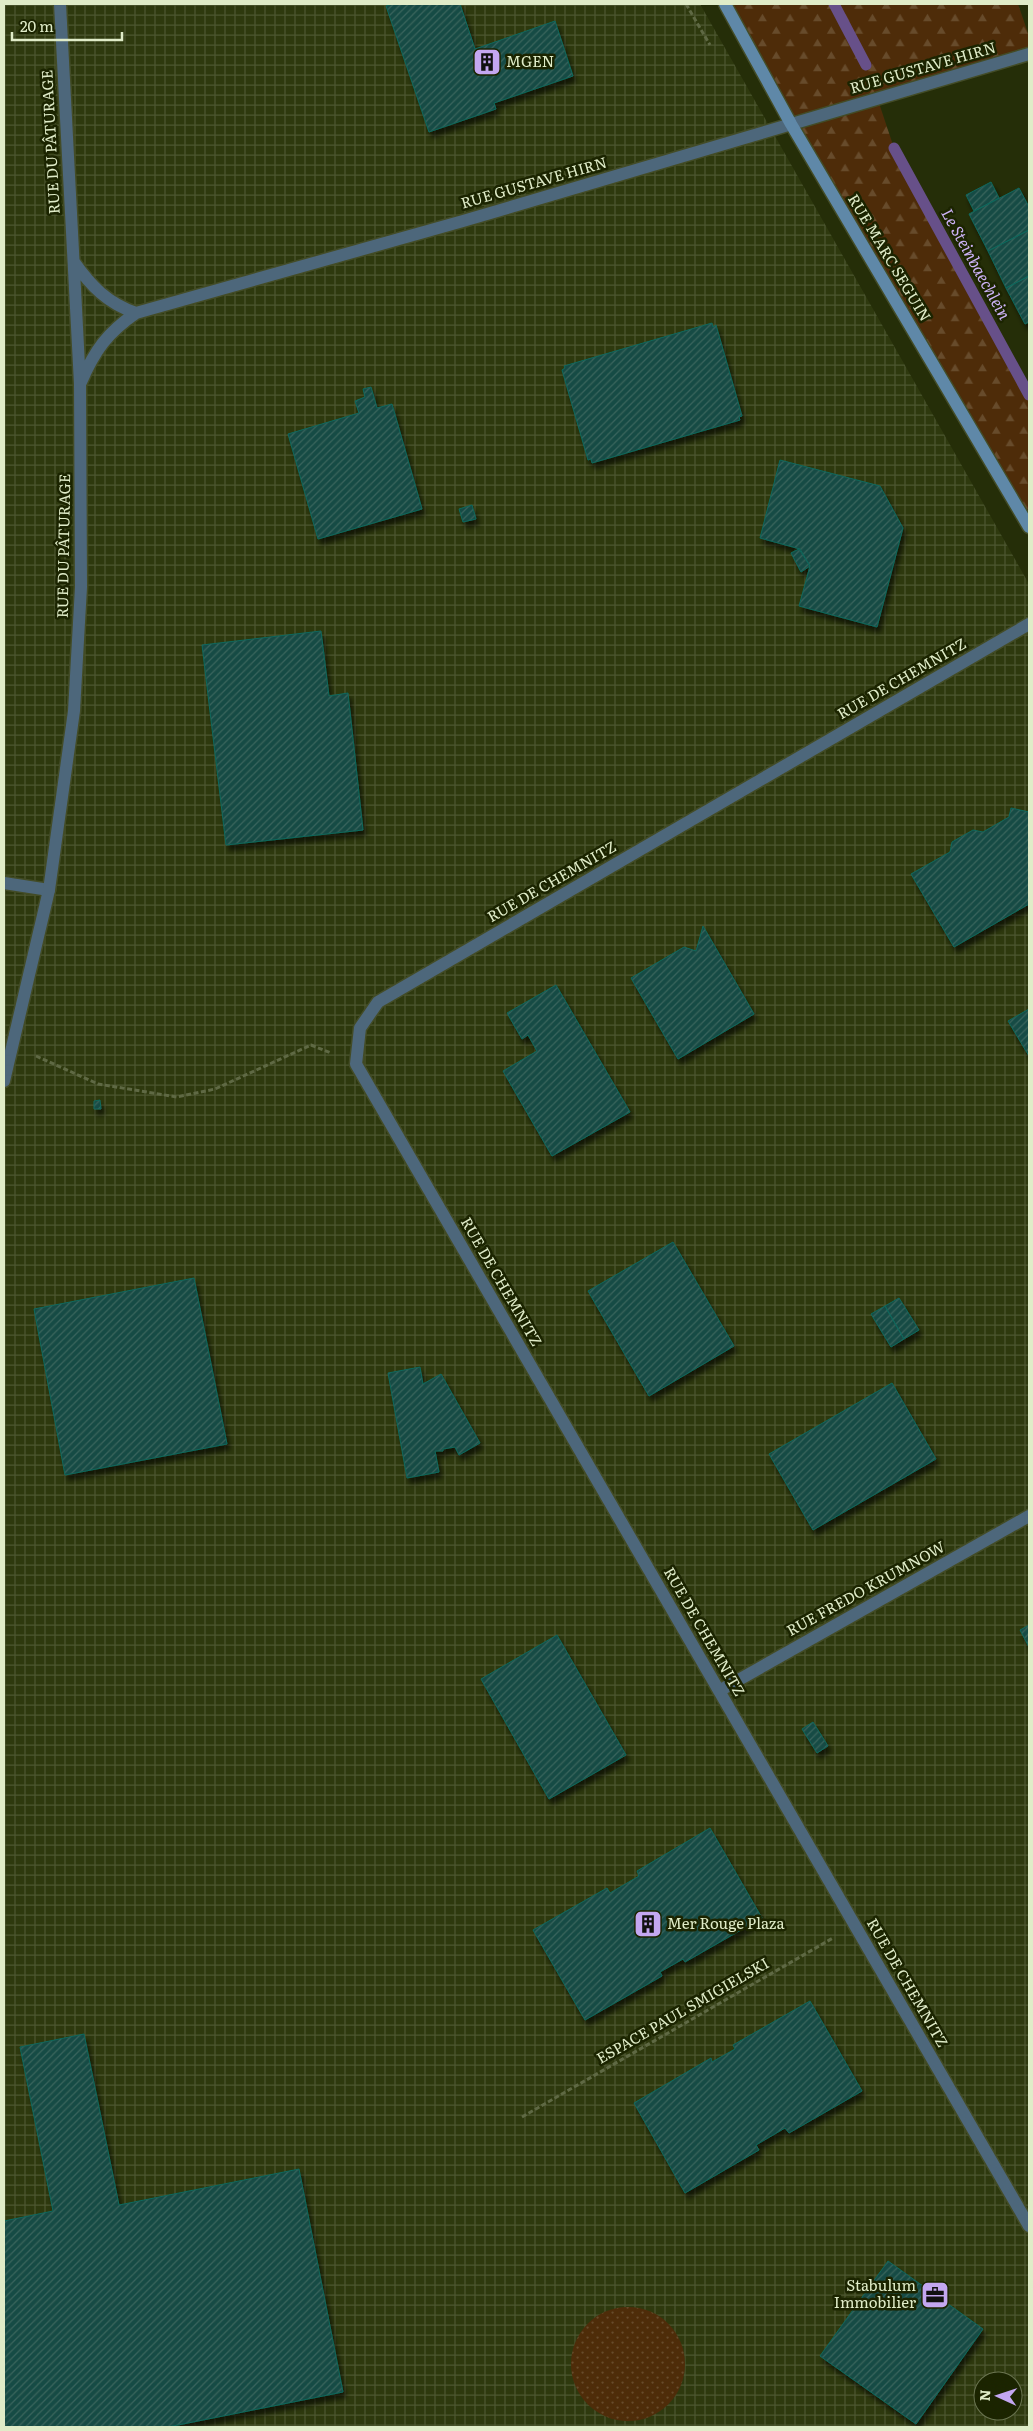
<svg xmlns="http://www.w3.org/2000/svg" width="1033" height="2431" font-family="Literata,serif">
<defs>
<pattern id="industrial-grid" width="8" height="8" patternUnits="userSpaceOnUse" patternTransform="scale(1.25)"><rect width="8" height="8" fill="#2e390e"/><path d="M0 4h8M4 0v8" fill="none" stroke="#4c5630"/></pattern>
<pattern id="grass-dots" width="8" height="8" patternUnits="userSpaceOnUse" patternTransform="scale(1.25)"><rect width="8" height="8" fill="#4e2c09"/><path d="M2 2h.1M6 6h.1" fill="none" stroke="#674b2b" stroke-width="1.8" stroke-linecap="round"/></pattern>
<pattern id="forest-firs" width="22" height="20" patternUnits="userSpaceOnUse" patternTransform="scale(1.25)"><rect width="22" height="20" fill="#4e2c09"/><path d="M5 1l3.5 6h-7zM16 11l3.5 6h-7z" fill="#674b2b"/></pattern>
<pattern id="building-hatch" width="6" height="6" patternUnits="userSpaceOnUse" patternTransform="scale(1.25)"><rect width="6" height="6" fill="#184b44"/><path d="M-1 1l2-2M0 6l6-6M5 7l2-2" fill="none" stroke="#39655e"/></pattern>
<filter id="shadow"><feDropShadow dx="3" dy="5.5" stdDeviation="2.5" flood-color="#0009"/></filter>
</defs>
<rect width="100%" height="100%" fill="#252e08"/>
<path fill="url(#industrial-grid)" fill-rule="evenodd" d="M4,4H700L1029,584V2427H4ZM983,2381H1013V2411H983Z"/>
<path fill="url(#grass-dots)" d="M571 2364a57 57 0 1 1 114 0a57 57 0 1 1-114 0Z"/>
<path fill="url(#forest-firs)" d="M725,4H1018L1029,36V54L877,97L894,148L1029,395V527Z"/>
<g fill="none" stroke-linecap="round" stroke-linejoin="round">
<path stroke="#675089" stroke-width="11" d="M834,4L866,65
M894,148L1029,395"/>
</g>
<path fill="url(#building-hatch)" stroke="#10685d" filter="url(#shadow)" d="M393,4H460L475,49L555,21L573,76L494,103L496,109L429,132L386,6Z
M991,182L999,198L974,211L966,195Z
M1019,188L1029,207V230L988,251L969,214Z
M1029,230V276L1006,288L988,251Z
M1029,276V322L1025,324L1006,288Z
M712,323L713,327L716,325L742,416L739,417L740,420L592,463L591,459L588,460L562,370L565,368L564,366Z
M371,387L377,408L392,404L422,509L318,539L288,434L359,413L355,401L365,397L363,389Z
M780,460L880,486L903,528L877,627L799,606L810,566L800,549L760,538Z
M472,505L476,519L463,522L459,509Z
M799,549L810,566L801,572L791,553Z
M321,631L329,696L348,693L363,830L226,845L202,645Z
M1011,808L1029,812V904L954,947L911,874L950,852L952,842L973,830L983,832L1009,817Z
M703,926L754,1014L678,1059L631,978L684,947L696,951Z
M556,985L630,1112L552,1156L503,1071L537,1051L528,1035L522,1039L507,1013Z
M1029,1009V1056L1008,1021Z
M100,1100L101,1109H94V1101Z
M673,1242L734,1346L649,1396L588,1291Z
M194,1278L227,1444L65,1475L34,1309Z
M899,1298L919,1330L904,1339L885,1306Z
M885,1306L904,1339L891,1347L871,1314Z
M420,1367L423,1384L441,1374L480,1443L459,1455L455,1447L443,1449V1451H435L439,1472L407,1478L388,1373Z
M892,1383L936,1459L813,1530L769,1454Z
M1029,1625V1647L1020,1630Z
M557,1635L626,1755L549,1799L481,1679Z
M813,1722L828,1746L817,1753L802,1729Z
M710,1828L762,1918L685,1962L683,1959L660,1972L662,1976L585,2020L533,1930L607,1888L610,1893L639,1876L637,1871Z
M810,2001L862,2091L789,2133L785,2128L756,2145L759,2150L685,2193L634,2103L711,2058L712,2062L735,2049L733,2045Z
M84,2034L119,2205L299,2169L343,2392L168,2427H4V2221L53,2211L20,2047Z
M888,2261L983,2329L916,2424L820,2356Z"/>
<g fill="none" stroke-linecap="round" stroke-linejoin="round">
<defs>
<path id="lane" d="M4,883L49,890"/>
<path id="street" d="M74,262C91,286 107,303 136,313
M81,382C95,350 107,333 136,313L463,221L1029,54
M1029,624L378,1002L360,1028L356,1064L1029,2226
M4,1081L49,890L74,711L81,587L80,384L60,4
M719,1691L1029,1516"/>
<path id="secondary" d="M725,4L791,124L1029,527"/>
</defs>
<use href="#lane" stroke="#434c27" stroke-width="15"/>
<use href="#street" stroke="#434c27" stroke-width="15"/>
<use href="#secondary" stroke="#434c27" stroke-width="15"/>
<path stroke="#5f6944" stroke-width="3" stroke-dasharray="5 2.5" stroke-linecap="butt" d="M686,4L710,45
M36,1056L98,1084L177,1097L215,1089L311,1045L331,1053
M522,2117L833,1938"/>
<use href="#lane" stroke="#4d677b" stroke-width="12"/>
<use href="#street" stroke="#4d677b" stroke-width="12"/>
<use href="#secondary" stroke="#5f88a8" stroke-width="12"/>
</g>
<defs>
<symbol id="building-square" viewBox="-11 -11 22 22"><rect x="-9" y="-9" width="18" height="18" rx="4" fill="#c4a7f1" stroke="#1b2400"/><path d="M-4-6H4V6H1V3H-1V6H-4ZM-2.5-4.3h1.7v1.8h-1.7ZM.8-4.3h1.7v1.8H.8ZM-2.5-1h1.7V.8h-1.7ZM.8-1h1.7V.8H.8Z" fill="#111"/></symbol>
<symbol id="office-square" viewBox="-11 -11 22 22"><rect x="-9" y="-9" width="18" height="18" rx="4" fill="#c4a7f1" stroke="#1b2400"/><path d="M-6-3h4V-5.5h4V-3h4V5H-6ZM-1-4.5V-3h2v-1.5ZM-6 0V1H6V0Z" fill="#111"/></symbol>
</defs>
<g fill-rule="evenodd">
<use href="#building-square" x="471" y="46" width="32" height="32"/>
<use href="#building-square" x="632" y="1908" width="32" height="32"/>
<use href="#office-square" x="919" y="2279" width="32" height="32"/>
</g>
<g text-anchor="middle" stroke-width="5" stroke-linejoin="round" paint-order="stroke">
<g font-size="15" fill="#e0ecc8" stroke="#1b2400" text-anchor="start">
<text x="506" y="67">MGEN</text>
<text x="667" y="1929">Mer Rouge Plaza</text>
<text x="916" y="2291" text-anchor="end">Stabulum<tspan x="916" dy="17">Immobilier</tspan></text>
</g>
<g font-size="15" fill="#e0ecc8" stroke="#1b2400">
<text transform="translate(923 68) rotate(-16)" y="5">RUE GUSTAVE HIRN</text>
<text transform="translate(51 142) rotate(-93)" y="5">RUE DU PÂTURAGE</text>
<text transform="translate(534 183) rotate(-16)" y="5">RUE GUSTAVE HIRN</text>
<text transform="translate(889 258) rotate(59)" y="5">RUE MARC SEGUIN</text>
<text transform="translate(64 546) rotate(-89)" y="5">RUE DU PÂTURAGE</text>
<text transform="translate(902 679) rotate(-30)" y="5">RUE DE CHEMNITZ</text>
<text transform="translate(552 882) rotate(-30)" y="5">RUE DE CHEMNITZ</text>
<text transform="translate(501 1282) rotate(60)" y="5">RUE DE CHEMNITZ</text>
<text transform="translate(866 1589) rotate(-29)" y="5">RUE FREDO KRUMNOW</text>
<text transform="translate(704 1632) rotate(60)" y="5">RUE DE CHEMNITZ</text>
<text transform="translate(907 1983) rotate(60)" y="5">RUE DE CHEMNITZ</text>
<text transform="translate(683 2011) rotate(-30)" y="5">ESPACE PAUL SMIGIELSKI</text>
</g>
<g font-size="16" font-style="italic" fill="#cdb3f7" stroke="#1b2400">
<text transform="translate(976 264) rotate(61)" y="6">Le Steinbaechlein</text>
</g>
</g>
<rect width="1033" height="2431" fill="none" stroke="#e0ecc8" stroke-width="10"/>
<g transform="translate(998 2396) rotate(273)"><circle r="24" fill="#1b2400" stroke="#6a7450"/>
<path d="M0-4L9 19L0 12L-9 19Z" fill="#c4a7f1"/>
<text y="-8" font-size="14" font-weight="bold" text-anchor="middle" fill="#e0ecc8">N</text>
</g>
<path d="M12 32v8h110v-8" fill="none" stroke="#e0ecc8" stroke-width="2.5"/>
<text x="20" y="32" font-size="15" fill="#e0ecc8" stroke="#1b2400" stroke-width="4" paint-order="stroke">20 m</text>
</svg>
